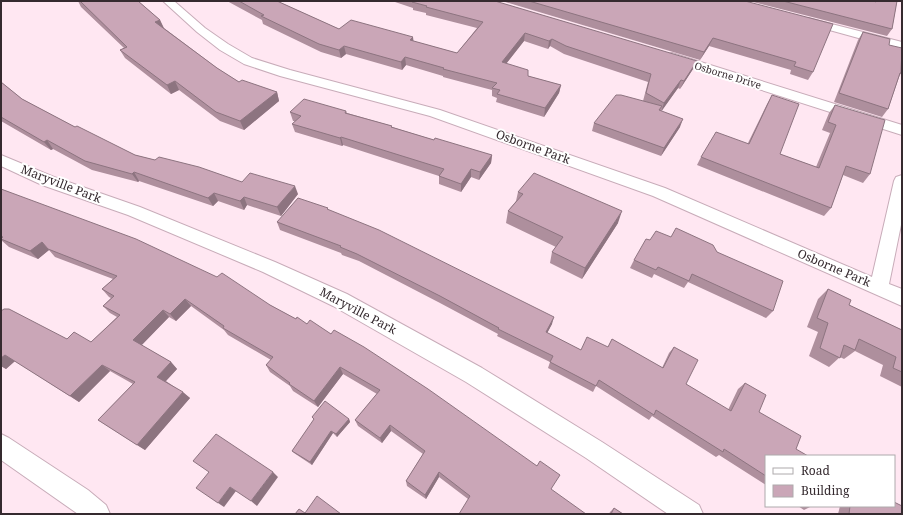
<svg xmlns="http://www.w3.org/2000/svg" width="903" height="515" font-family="'Noto Serif',serif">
<rect width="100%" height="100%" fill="#ffe7f2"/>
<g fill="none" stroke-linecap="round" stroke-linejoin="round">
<defs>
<path id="minor" d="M163,1H174L205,28L228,44L252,58L290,70L440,110L665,188L872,277L894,181L896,177L902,175V220L889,284L902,289V306L653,196L430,116L280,76L244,64L220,50L197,32Z
M808,18L902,42V50L804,23L802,21L804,19Z
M672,53L902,125V135L668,60L666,57L668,54Z
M1,155L54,177L140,207L275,262L347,294L482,368L602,442L699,505L703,514H668L586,458L466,382L333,306L263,272L128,215L42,185L1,166Z
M1,434L9,438L88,490L106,505L110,514H78L1,460Z"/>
</defs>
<use href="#minor" stroke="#c8acb9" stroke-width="2"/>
<use href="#minor" fill="#fff" fill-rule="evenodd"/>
</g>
<path fill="#ae8f9d" d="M78,1H138L160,20L164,28L217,68L239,82L277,92L279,101L244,130L220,121L179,90L171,94L125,58L120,50L124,48L81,7Z
M227,1H277L339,29L413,41L457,53L477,28L426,15V13L413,10V8L392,1H495L693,69L680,89L678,88L661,111L680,127L661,156L592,131L594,123L643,101L648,82L564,54L550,46L548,49L524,41L506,64L528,76L561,85L559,93L544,117L496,102L497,98L492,96V90L443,77V76L406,65L402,70L346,54L341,58L321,52L263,24L262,20Z
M502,1H745L813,72L808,80L790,74L791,70L709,46L700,60Z
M749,1H897L892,29L887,36Z
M863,32L889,45L901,73L899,77L888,109L882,117L834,102L858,40Z
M1,82L22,99L75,127L135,155L242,182L298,194L281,216L247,205L244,210L218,201L213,206L139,181L138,182L92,170L53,149L51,150L1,121Z
M772,95L780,154L816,167L830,133L822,130L829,113L835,105L870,174L863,183L843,175L831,208L824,216L697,165L701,157L748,143L767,104Z
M346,111L347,113L392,126V127L434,140L492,155L491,163L479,180L471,177L461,192L439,184V176L343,145L342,146L295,132L292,124L295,121H293L290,112Z
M1,189L270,305L296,319L331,334L537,466L560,475L468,499L439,477L426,499L407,486L406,481L423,454L391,431L382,443L358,426L355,420L377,394L343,374L318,407L293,391L290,386L270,372L266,365L271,360L228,335L224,330L191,306L176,321L169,317L141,345L171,362L177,369L166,381L190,398L145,450L98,420L133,384L110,371L79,402L15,361L6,369L1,366V311L67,339L91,342L117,317L110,313L103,306L111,298L109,297L102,289L113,279L55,257L49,250L38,259L9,247L1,240Z
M518,192L618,223L582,279L550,263L552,252L556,247L506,223L508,211L516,201Z
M329,210L552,324L547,333L581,350L608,347L612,339L662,368L669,353L674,347L686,384L728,410L738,389L745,383L759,412L766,456V485L719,455L716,457L652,416L649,420L596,386L593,392L548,368L550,362L497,336L498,334L440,303L359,261L342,255L341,253L280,230L277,222Z
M671,237L717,252L773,311L766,318L688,282L684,288L654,274L652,278L630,268L634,260L650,240Z
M828,289L849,305L902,330V387L880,376L883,365L855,351L844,359L840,357L829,367L809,356L818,332L807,327L818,299Z
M312,417L349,419L350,422L337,437L333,433L312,465L294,453L292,451L314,420Z
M798,506H812L804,510Z
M840,506H894L902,514H838Z
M614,508L623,514H609L610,512Z"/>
<path fill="#8d7480" d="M160,20L164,29L155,22Z
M525,33L524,41L501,70L502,62Z
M413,37L414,45L410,40Z
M713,38L709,46L700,60L704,52Z
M552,39L550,46L548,49L549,41Z
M344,46L346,54L341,58L339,50Z
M405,57L406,65L402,70L401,62Z
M697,61L693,69L680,89L684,81Z
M681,80L678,88L661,112L664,103Z
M175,81L179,90L171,94L167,85Z
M561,85L559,93L544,117L545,108Z
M277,92L279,101L244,130L240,121Z
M683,119L680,127L661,156L664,148Z
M341,137L343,145L342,146L340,138Z
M47,140L53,149L51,150L44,142Z
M492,155L491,163L479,180L480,172Z
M471,169V177L461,192V184Z
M134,172L139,181L138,182L132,174Z
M295,186L298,194L281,216L277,207Z
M214,193L218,201L213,206L208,198Z
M244,197L247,205L244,210L240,201Z
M622,211L618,223L582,279L585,268Z
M42,242L49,250L38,259L30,251Z
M185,299L191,306L176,321L170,314Z
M163,310L169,317L140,347L133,340Z
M554,317L552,324L544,339L546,332Z
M5,355L15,361L6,369L1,366V358Z
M171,362L177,369L164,383L157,377Z
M102,365L110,371L79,402L70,396Z
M340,367L343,374L318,407L314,401Z
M183,392L190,398L145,450L137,445Z
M349,419L350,422L337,437L336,434Z
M390,425L391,431L382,443L380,438Z
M331,431L333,433L312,465L310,462Z
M273,472L278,477L257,506L251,501Z
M439,472V477L426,499L425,495Z
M230,487L236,491L224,507L218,503Z"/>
<path fill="#caa6b7" stroke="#8d7480" d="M80,1H138L160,20L155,22L217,68L239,82L242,80L277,92L240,121L216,112L175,81L167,85L120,50L127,47Z
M239,1H277L339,29L351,20L413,37L410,40L457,53L483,22L426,7L427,6L412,2L414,1H495L697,61L684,81L681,80L664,103L646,93L651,74L566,46L552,39L549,41L525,33L502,62L528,70V76L561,85L545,108L497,94L500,90L492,88L497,83L443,69L444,68L405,57L401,62L344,46L339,50L319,44L261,16L264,15Z
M529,1H745L833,24L813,72L794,66L796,62L713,38L704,52Z
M783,1H874L876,2V1H897L892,29Z
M863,32L890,39L889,45L902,48L901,73H900L888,109L839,93Z
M1,82L22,99L75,127L77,126L135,155L155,160L159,157L199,167L242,182L250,173L295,186L277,207L244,197L240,201L214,193L208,198L134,172L132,174L85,161L47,140L44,142L1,117Z
M616,95H621L662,106L659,110L683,119L664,148L594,123Z
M772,95L799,104L780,154L819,168L836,125L828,122L835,105L885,120L870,174L846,166L831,208L701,157L716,132L749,144Z
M304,99L346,111L345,113L392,126L391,127L434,140L435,138L492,155L480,172L471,169L461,184L439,176L444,169L341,137L340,138L292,124L301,116L290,112Z
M534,173L622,211L585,268L552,252L563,237L508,211L523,194L518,192Z
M1,189L136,239L217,277L222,273L270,305L296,319L297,317L307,324L310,320L331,334L334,330L364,347L428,389L537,466L540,461L560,475L551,489L586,514H459L470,496L439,472L425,495L406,481L425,451L390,425L380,438L355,420L380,390L340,367L314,401L289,384L290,383L266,365L273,357L223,328L224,326L185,299L170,314L163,310L133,340L171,362L157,377L183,392L137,445L98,420L135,382L102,365L70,396L5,355L1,358V311L4,309H9L67,339L74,332L91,342L120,315L103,306L114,296L102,289L117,276L48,249L42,242L30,251L1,239V238L3,237H1Z
M298,198L328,208L327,209L379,230L554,317L546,332L581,350L587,337L608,347L612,339L663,368L674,347L698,360L686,384L731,411L745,383L766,395L759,412L801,436L796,449L808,456H766V476L724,449L723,452L656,410L654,415L599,380L596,386L550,362L553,356L498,329L499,328L440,296L357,254L340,247L341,246L277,222Z
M676,228L713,245L717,252L783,281L773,311L692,274L689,281L658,267L656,270L634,260L646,239L650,240L656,231L671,237Z
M828,289L851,300L849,305L902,330V372L893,368L896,357L859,339L855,350L844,345L840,358L820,348L828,323L817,318Z
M325,401L349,419L336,434L331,431L310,462L292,451L314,419L312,417Z
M216,434L273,472L251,501L230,487L218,503L196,488L209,472L193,461Z
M317,496L341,514H295L299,509L305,513Z
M894,502L902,506V514H849L850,506H894Z
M614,508L623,514H611Z"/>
<g text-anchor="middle" stroke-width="4" stroke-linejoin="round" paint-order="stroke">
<g font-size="10" fill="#352a2f" stroke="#fff">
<text transform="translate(728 75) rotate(17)" y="4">Osborne Drive</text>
</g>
<g font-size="12" fill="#352a2f" stroke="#fff">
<text transform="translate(533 147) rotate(20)" y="4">Osborne Park</text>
<text transform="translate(61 184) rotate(21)" y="4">Maryville Park</text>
<text transform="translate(834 268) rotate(23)" y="4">Osborne Park</text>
<text transform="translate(358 311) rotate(28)" y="4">Maryville Park</text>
</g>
</g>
<rect width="903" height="515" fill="none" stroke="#352a2f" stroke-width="4"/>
<rect x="765" y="455" width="130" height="52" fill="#ffffff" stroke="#aeaaac"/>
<rect x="773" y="468" width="20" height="6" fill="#ffffff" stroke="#aeaaac"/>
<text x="801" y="475" font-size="12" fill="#352a2f">Road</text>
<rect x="773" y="485" width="20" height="12" fill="#caa6b7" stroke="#aeaaac"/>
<text x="801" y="495" font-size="12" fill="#352a2f">Building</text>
</svg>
